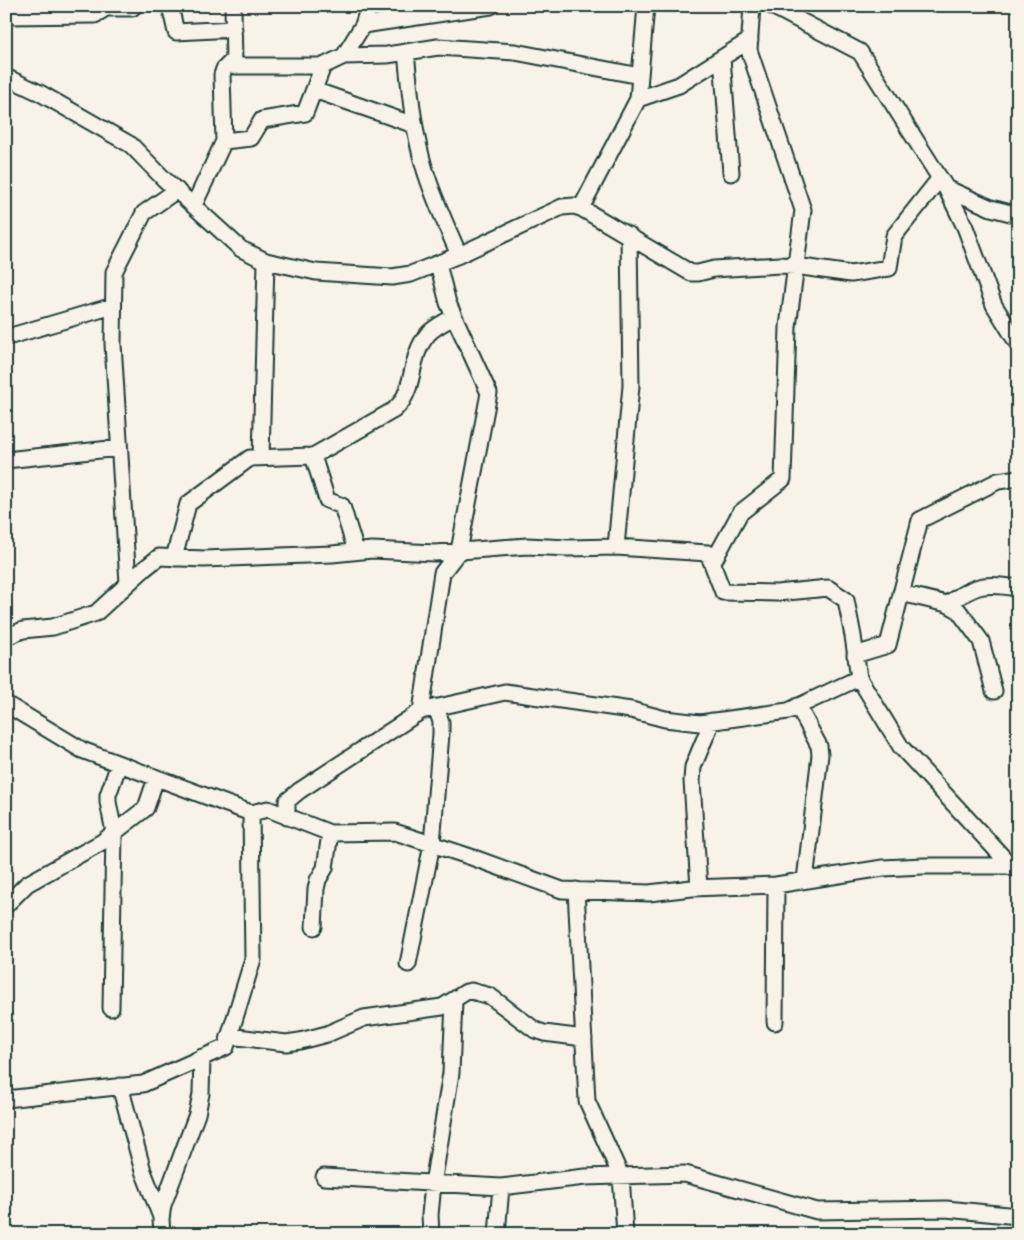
<svg xmlns="http://www.w3.org/2000/svg" width="1024" height="1240" font-family="Sriracha,sans-serif">
<rect width="100%" height="100%" fill="#f7f3e8"/>
<filter id="ink" filterUnits="userSpaceOnUse"><feTurbulence type="fractalNoise" baseFrequency=".02" numOctaves="2"/><feDisplacementMap in="SourceGraphic" scale="10" xChannelSelector="R" yChannelSelector="G"/><feConvolveMatrix kernelMatrix="1 2 1 2 8 2 1 2 1" color-interpolation-filters="sRGB"/></filter>
<g filter="url(#ink)">
<g fill="none" stroke-linecap="round" stroke-linejoin="round">
<defs>
<path id="minor" d="M170,6L176,32L234,29
M233,6L234,66H323
M772,6L860,52L946,188L965,227L994,305L1018,344
M6,16L95,15L106,8H132L134,6
M363,25L491,6
M406,52C410,92 413,131 425,170C434,199 447,227 459,255
M344,56L387,55L438,47L515,52L640,76
M722,58L731,173
M6,77L40,93L131,145L164,179L241,249L266,261L316,272L392,277L411,274L459,255L562,207L574,206L581,208L691,273H698L714,269L780,265L795,266L851,274L889,268L894,236L940,178
M314,90L414,125
M638,99L679,85L750,40
M224,141L222,75L224,69L234,59
M946,188L991,208L1018,215
M194,205L224,141L251,138L262,120L305,113L323,66L344,56L363,25L369,6
M581,208L638,99L646,6
M6,336H11L113,306
M313,456L327,500L342,506L356,551
M261,458L266,261
M6,460L119,448
M616,547L631,386L629,235
M174,558L188,504L250,458L313,456L394,410C397,407 400,404 402,401C415,382 410,355 428,334C435,326 446,322 454,316
M712,564L740,513L783,479L788,327L803,210L749,50L752,6
M128,583L113,344L114,272L144,213L177,190
M901,593L947,604L958,610L981,641L994,691
M947,604C976,585 983,582 1018,588
M6,637L23,630L53,627L96,613L144,569L159,557L204,559L332,554L372,550L435,553L527,546L568,548L616,547L708,553L723,592L777,593L828,588L846,600L853,636L859,678L901,747L1012,867
M855,655L888,645L920,520L998,481L1018,478
M6,704L82,750L251,813L268,809L330,833L395,832L474,858L562,890L649,893L692,888L776,885L883,868L923,866H1008L1014,868
M798,706L819,746L820,755L805,880
M421,711L442,573L459,551L489,393L448,303L438,264
M287,817V801L299,791L421,711L505,692L631,710L665,719L700,723L788,711L859,678
M699,888L692,781L693,767L712,721
M576,890L587,1101L621,1176L625,1234
M6,905L27,884L102,842L146,808L156,778
M314,927L316,889L318,880L325,868L330,833
M408,964L432,844L441,734V722L436,707
M111,1008L114,832L108,802V795L119,764
M775,1022L776,885
M229,1036L286,1043L300,1041L327,1034L364,1018L442,1007L466,992L471,991L490,996L535,1030L544,1033L584,1038
M120,1086L143,1171L161,1217
M6,1099L143,1084L226,1047L253,959L251,813
M324,1177L501,1187L585,1177L685,1174L817,1211L946,1209L1018,1216
M162,1234L161,1219L163,1205L197,1114L201,1094L202,1057
M431,1234L430,1215L433,1184L451,1073L454,1001
M497,1234L501,1187"/>
</defs>
<use href="#minor" stroke="#1f3d34" stroke-width="19"/>
<use href="#minor" stroke="#f7f3e8" stroke-width="15"/>
</g>
</g>
<rect width="1024" height="1240" fill="none" stroke="#f7f3e8" stroke-width="25"/>
<rect x="12" y="12" width="999" height="1215" fill="none" stroke="#1f3d34" stroke-width="2" filter="url(#ink)"/>
</svg>
